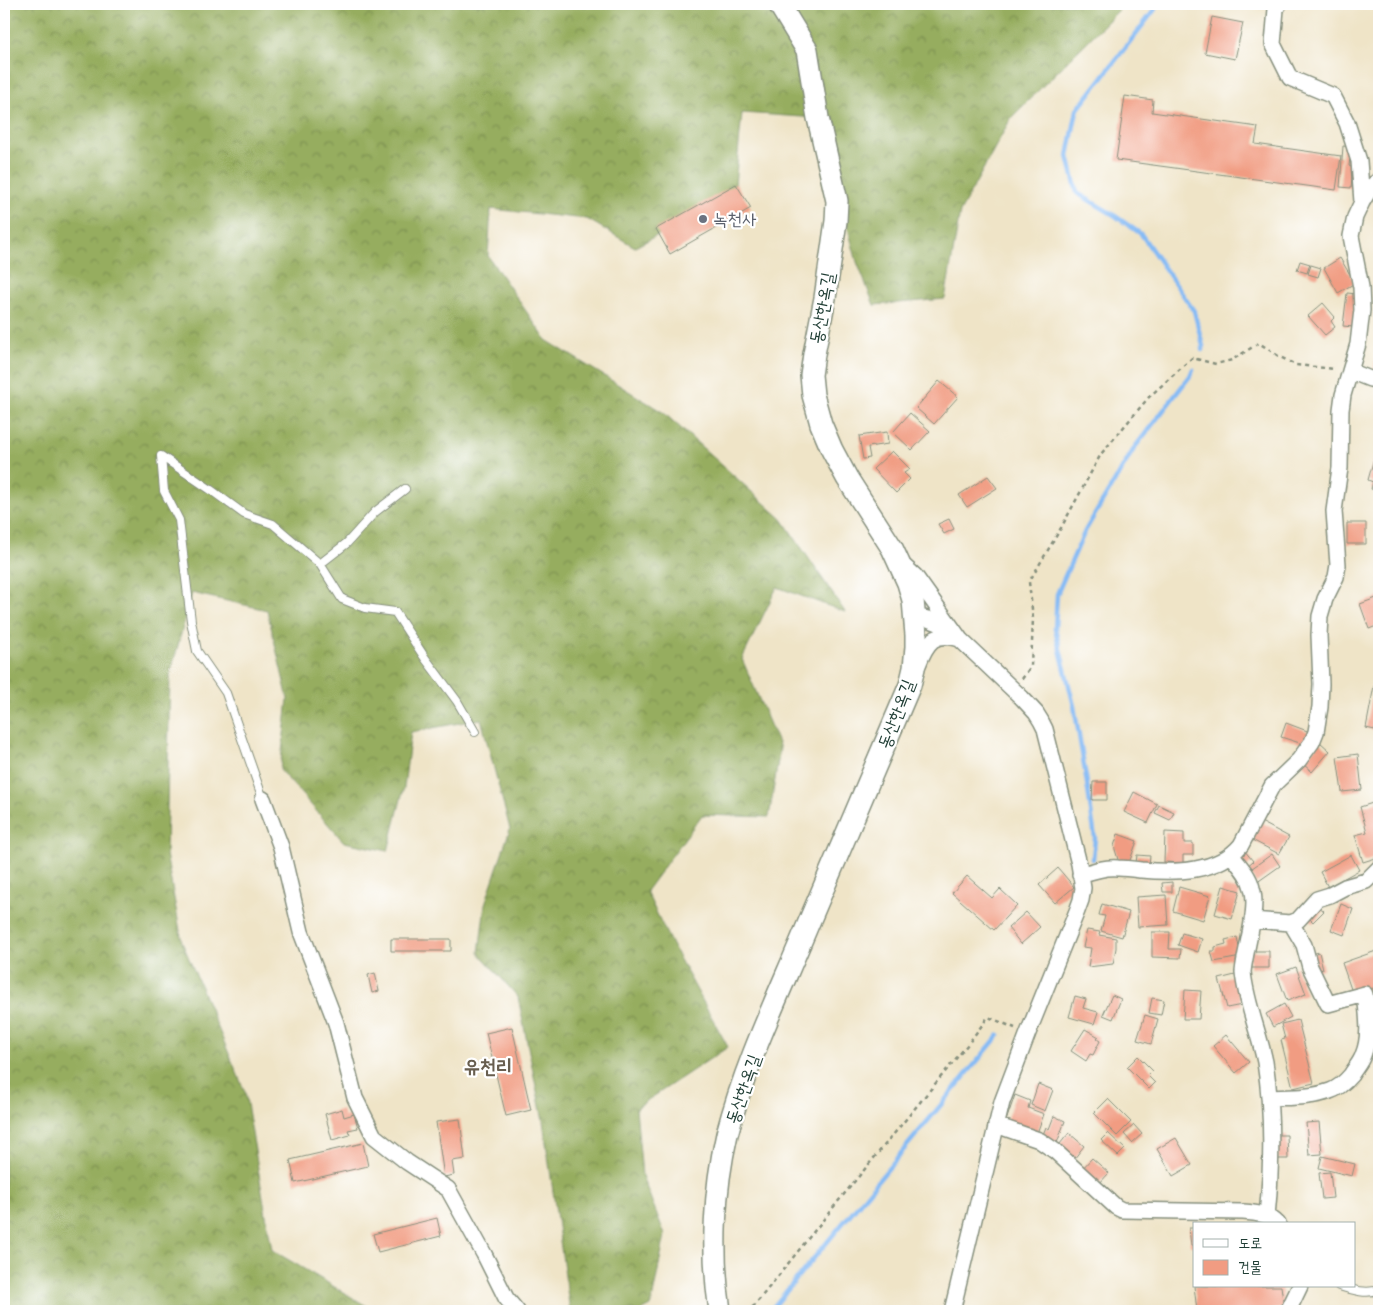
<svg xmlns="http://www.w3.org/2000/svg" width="1383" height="1315" font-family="Pangolin,'Poor Story',sans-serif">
<defs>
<pattern id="forest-crowns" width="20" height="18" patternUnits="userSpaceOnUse" patternTransform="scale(1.25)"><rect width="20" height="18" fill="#96ad5f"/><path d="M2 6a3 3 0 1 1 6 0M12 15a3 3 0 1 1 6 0" fill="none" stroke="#7a8e4f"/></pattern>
</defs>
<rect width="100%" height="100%" fill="#fff"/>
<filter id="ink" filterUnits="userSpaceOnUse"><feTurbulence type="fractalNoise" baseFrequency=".02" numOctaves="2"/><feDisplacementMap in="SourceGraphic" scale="10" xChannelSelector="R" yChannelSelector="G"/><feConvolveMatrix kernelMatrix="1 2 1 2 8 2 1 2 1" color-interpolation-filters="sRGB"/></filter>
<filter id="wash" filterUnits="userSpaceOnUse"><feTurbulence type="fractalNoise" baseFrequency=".0096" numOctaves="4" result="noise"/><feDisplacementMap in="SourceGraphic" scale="20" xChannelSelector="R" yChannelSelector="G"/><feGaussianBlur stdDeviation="1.12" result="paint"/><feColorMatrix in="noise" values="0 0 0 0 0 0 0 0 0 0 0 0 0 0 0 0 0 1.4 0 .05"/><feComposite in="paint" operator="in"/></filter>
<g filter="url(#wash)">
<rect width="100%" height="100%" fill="#efe4c7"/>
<path fill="url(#forest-crowns)" stroke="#5a754a" d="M4,4H1125L1011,118L960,212L945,299L874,305L857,262L818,118L742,113L734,195L635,247L587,219L491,209L488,256L546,340L664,413L782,519L845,612L777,587L742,659L780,748L769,817L702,815L646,891L672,945L728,1047L636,1108L642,1176L665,1235L651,1306L641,1311H570L543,1121L518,997L479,953L485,904L510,829L481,719L411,732L404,787L388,851L344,842L280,770L288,699L267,610L192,593L170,675L166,854L182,942L245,1092L272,1250L370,1308L373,1311H4Z"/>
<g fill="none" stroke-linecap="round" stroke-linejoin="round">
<path stroke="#86bbf5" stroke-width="4.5" d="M1159,4L1077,110L1068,156L1077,193L1114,215L1141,234L1194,311L1203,346L1202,350
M1093,859L1095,838L1086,777L1074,706L1055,629L1057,594L1085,531L1135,447L1190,376L1193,369
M770,1311L999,1035"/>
</g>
<g id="blocks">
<path fill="#f19c82" d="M1212,17L1243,23L1235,59L1205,53Z
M1125,96L1153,100L1152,112L1258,127L1255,144L1341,156L1336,190L1116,160Z
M1343,146L1351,147L1349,166L1353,168L1351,188L1340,187Z
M736,184L751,208L670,254L656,229Z
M1340,258L1355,283L1338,293L1324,268Z
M1300,261L1310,264L1307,273L1297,270Z
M1311,265L1321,268L1318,277L1308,274Z
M1347,293L1357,294L1353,327L1343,326Z
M1323,303L1335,317L1331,321L1335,327L1325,335L1308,316Z
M1376,342H1379V376H1374Z
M939,381L958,397L934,424L916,408Z
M910,413L930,431L912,450L893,432Z
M887,432L888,444L868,447L870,458L863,459L859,436Z
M892,451L910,469L904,473L910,479L896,493L873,469Z
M1376,451L1379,452V491L1371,489L1373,482L1368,480Z
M988,476L997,488L967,507L959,495Z
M949,519L954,529L944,534L938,524Z
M1347,523H1366V544H1347Z
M1379,597V625L1369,629L1360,604Z
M1374,686L1379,687V731L1366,728Z
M1286,723L1310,732L1306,745L1281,737Z
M1320,742L1330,751L1312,772L1302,763Z
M1358,754L1362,790L1342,792L1337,757Z
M1093,782H1107V800H1092Z
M1134,792L1157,804L1148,823L1124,812Z
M1379,801V857L1363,862L1355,835L1367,832L1360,807Z
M1159,805L1174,812L1170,820L1155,813Z
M1261,822L1289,837L1279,854L1252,840Z
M1165,832L1184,833V843H1193V855H1183V863L1164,862Z
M1118,834L1137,841L1129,863H1119L1114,846Z
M1244,850L1253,861L1245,868L1236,856Z
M1272,854L1280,866L1256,883L1248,871Z
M1137,855L1150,856L1149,864L1136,863Z
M1351,855L1359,870L1328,887L1320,872Z
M1058,868L1074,887L1055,903L1039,885Z
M967,876L992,898L1000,889L1017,905L994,930L952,893Z
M1172,882V892H1163L1162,883Z
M1223,886L1240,891L1232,919L1215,914Z
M1179,887L1210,896L1203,920L1173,911Z
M1166,895L1168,925L1138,927L1136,897Z
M1102,904L1129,912L1122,937L1101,931L1105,916L1099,915Z
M1341,904L1353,909L1344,935L1331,930Z
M1317,905L1324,911L1313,922L1307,916Z
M1026,912L1040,927L1021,944L1008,928Z
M1087,930L1100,932L1099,935L1116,938V948L1113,964L1088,967L1091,948L1083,947Z
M1152,932H1170L1169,949H1181L1180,958L1152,957Z
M1182,933L1202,939L1198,952L1178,945Z
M1237,937L1241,957L1214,962L1211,951H1215V947L1226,944L1225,940Z
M391,939H451V951H391Z
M1379,950V986L1353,995L1342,963Z
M1250,951H1269V968H1250Z
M1319,952L1323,969L1317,971L1312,954Z
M1296,967L1306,994L1287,1001L1277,974Z
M375,973L379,991L372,993L368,975Z
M1235,975L1242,1005L1227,1008L1219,979Z
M1185,990L1201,991L1199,1019H1183Z
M1112,995L1121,999L1113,1019L1103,1015Z
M1075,996L1086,999L1083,1008L1098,1012L1094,1024L1069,1017Z
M1152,998L1164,1000L1161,1015L1149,1013Z
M1284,1004L1291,1017L1273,1027L1266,1014Z
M1145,1015L1158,1019L1151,1044L1137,1040Z
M1298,1020L1314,1083L1293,1088L1281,1040L1285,1039L1281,1024Z
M512,1027L531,1110L506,1116L486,1033Z
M1085,1029L1099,1037L1097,1039L1100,1041L1093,1055L1090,1054L1086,1061L1071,1051Z
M1226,1035L1249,1062L1236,1073L1213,1046Z
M1138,1056L1153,1071L1148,1076L1155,1083L1149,1089L1127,1067Z
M1038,1084L1053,1090L1045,1111L1031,1105Z
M1015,1095L1030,1101L1028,1108L1044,1114L1037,1133L1006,1121Z
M1108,1099L1131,1122L1117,1136L1094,1113Z
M342,1109L344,1117L354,1114L358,1128L348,1130L350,1135L332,1140L325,1114Z
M1054,1116L1065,1121L1057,1143L1042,1137L1046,1127L1049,1129Z
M460,1119L465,1159L452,1161L454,1175L444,1177L436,1122Z
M1319,1122L1322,1154L1309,1155L1306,1123Z
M1134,1125L1142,1134L1132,1143L1124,1134Z
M1069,1133L1084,1146L1074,1159L1059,1145Z
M1108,1133L1125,1149L1118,1156L1101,1140Z
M1278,1135H1287L1288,1159H1278Z
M1176,1138L1192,1165L1173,1176L1157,1149Z
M363,1143L368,1166L295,1183L290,1160Z
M1322,1156L1355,1164L1352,1176L1319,1168Z
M1092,1158L1109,1173L1098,1185L1081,1170Z
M1330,1172L1333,1198L1322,1199L1319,1173Z
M437,1218L441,1236L378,1252L373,1234Z
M1189,1228H1194V1246H1191Z
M1194,1286H1281L1284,1308L1261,1311H1197Z"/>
</g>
</g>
<g filter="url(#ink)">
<use href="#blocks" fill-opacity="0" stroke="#87907e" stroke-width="1"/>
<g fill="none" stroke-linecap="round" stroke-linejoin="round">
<defs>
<path id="lane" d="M320,564L347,543L375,512L405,489
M263,799L226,693L197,651L191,621L179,520L164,491L161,456L211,490L244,514L273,524L320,564L342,599L365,608L395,612L425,658L457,701L475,732
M1339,1286C1353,1290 1365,1294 1379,1290"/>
<path id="street" d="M1279,4L1276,9L1273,44L1290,78L1333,96L1347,123L1359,161L1362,202
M1350,371L1370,379L1379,380
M905,567L915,576L960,639C934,631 927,642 918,665
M915,616L928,619L946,626L1022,698L1036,713L1041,721L1045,729L1079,864L1083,888L1081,900L1077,911L1028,1033L1002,1102L952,1311
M263,799L281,847L301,932L336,1023L355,1098L374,1136L407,1162L448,1189L484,1254L506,1298L517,1311
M1231,855C1239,865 1249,875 1252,888C1259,909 1245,949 1243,972C1246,1003 1259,1032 1265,1062C1273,1113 1272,1165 1267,1216
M1080,875C1093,871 1105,867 1118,868C1126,868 1133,869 1141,870C1175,873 1218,873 1241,845L1272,786L1299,760L1312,742L1316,732L1320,707L1321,684L1319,635L1320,616L1325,599L1336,577L1338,565L1334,511L1340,468L1341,410L1343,395L1358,344L1362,310L1361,287L1351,236L1355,217L1362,202L1371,187L1379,180
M1252,920L1291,923L1298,920L1317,899L1330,895L1345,887L1366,881L1379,868
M1269,1098C1289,1097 1311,1098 1330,1091C1339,1088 1345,1082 1351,1075C1355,1068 1361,1062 1363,1055C1371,1036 1367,1014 1365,994L1328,1004L1310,967L1304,945L1291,923
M996,1125L1039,1140L1055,1151L1116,1207L1122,1210L1243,1212C1256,1213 1269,1214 1278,1224
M1288,1311L1300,1286"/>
<path id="secondary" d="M720,1311C711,1254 714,1190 727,1134C746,1061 780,992 809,922C843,843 877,764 910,685L914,668L916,647V635L913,600L908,583L892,548L847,478L832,450L821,424L813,395L811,375L814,354L825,298L836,221L837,201L818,118L807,50L779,4"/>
</defs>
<use href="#lane" stroke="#87907e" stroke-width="10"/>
<use href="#street" stroke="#87907e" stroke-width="18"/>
<use href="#secondary" stroke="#87907e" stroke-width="24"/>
<path stroke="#87907e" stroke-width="2.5" stroke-dasharray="4 4" stroke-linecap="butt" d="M1022,679L1031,666L1033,618L1029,582L1061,528L1101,454L1149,397L1192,358L1216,364L1232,360L1259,343L1280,357L1296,365L1335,369
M745,1311L754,1306L836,1204L968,1044L988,1017L1015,1028"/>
<use href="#lane" stroke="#fff" stroke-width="8"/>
<use href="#street" stroke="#fff" stroke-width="15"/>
<use href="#secondary" stroke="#fff" stroke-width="21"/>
</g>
</g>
<circle fill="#6b7280" stroke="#fff" stroke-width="2" cx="703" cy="219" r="5"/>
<g text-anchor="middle" stroke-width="4.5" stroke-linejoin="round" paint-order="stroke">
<g font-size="18" fill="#5b616d" stroke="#fff" text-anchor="start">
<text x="713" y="225">녹천사</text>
</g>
<g font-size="18" fill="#1f3d34" stroke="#fff">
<text transform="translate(822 308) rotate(-80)" y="6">동산한옥길</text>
<text transform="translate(896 714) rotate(-69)" y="6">동산한옥길</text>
<text transform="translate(743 1089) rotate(-71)" y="6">동산한옥길</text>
</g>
<g font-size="20" font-weight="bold" fill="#685e4f" stroke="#fff">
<text x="488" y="1073">유천리</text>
</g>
</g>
<rect width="1383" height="1315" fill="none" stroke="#fff" stroke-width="20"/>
<rect x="1193" y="1222" width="162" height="65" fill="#ffffff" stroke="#a5b1ae"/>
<rect x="1203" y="1239" width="25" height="8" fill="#ffffff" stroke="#a5b1ae"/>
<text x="1238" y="1248" font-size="15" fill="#1f3d34">도로</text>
<rect x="1203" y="1260" width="25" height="15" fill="#f19c82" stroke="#a5b1ae"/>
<text x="1238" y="1272" font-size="15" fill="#1f3d34">건물</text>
</svg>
